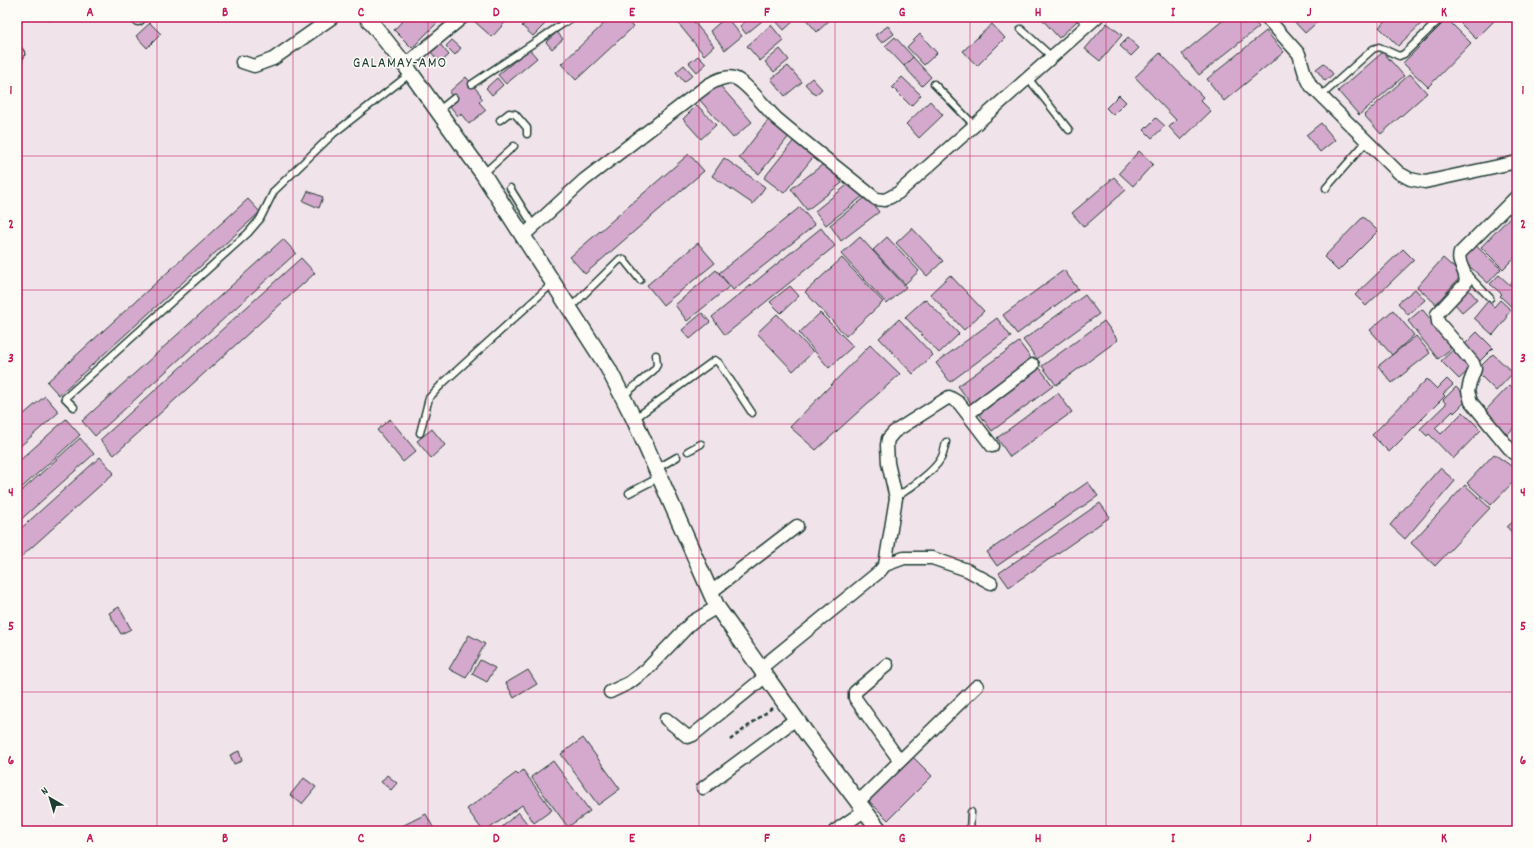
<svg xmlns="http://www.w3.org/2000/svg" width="1534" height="848" font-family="Dekko,sans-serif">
<rect width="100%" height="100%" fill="#f1e3ea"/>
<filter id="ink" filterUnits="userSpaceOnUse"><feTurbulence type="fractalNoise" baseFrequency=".025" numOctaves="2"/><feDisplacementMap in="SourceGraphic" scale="8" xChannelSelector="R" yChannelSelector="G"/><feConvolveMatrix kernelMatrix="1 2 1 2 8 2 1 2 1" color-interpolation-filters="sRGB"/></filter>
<g filter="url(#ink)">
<path fill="#d4a9cd" stroke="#1f3d34" d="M45,17H54L50,21Z
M406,17H430L437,23L412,48L394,30Z
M478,17H510L492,37L474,21Z
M531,17H552L533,36L522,26Z
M611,17H623L633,27L576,80L561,64Z
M673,17H690L714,46L704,55Z
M726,17L742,36L725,50L710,31Z
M751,17H759L762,21L746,34L740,26Z
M778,17H797V18L784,30L775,20Z
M804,17H833L817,32Z
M1040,17H1075L1078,20L1059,38Z
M1227,17H1251L1259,27L1199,75L1182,54Z
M1290,17H1323L1305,33Z
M1390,17H1428L1398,46L1379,27Z
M1454,17H1498L1476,39Z
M1447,19L1471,43L1428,87L1403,63Z
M150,23L161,34L147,48L136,36Z
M1107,23L1122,35L1100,61L1085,49Z
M992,24L1005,38L977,66L963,51Z
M771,25L784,41L760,61L747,46Z
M888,26L894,34L882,43L875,35Z
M1266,31L1284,52L1224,101L1207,79Z
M557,32L563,39L552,49L546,42Z
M920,34L937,53L924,65L907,47Z
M895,37L913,57L904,66L885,46Z
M1128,38L1139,48L1131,56L1120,46Z
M452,40L461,48L455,55L446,46Z
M440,44L449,55L440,63L431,52Z
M529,49L537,58L506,84L498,75Z
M780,49L789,60L774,72L765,62Z
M1383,52L1404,76L1359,115L1338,91Z
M1160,53L1203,97L1200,100L1211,111L1181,140L1169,127L1176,120L1135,77Z
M698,56L706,64L697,72L689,63Z
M913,57L931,77L922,86L904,66Z
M1324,63L1333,74L1325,81L1316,69Z
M684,65L693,75L684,82L676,72Z
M788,66L802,82L785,96L771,79Z
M1410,74L1427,93L1381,134L1364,115Z
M466,77L481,95L480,96L483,99L479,102L486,110L469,124L461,114L458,116L449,105L455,100L449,92Z
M902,77L921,95L911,106L892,87Z
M497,78L503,85L492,95L486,88Z
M812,78L822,89L815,95L805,84Z
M717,82L752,122L733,138L698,98Z
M1119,95L1126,102L1113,115L1106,108Z
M930,101L943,115L919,138L906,124Z
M697,105L716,125L701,139L683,119Z
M1156,118L1165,126L1152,138L1144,130Z
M769,119L790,135L759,174L739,158Z
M1321,123L1335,140L1320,152L1306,135Z
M795,139L815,155L784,193L764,178Z
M1139,151L1153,164L1133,186L1119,173Z
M689,154L704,171L585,274L570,257Z
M724,158L765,187L753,204L712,176Z
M826,162L842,183L807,210L791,189Z
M1114,177L1126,190L1084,227L1072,213Z
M851,182L863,196L826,225L815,211Z
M308,191L323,197L319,208L303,201Z
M867,196L879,212L841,241L830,225Z
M248,199L260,212L59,395L47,382Z
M800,207L815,225L733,290L719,273Z
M1512,215L1517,219V255L1503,269L1481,247Z
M1363,217L1378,231L1338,271L1324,257Z
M821,228L835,246L725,335L712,317Z
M912,228L943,261L927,276L896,243Z
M860,237L906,287L887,304L841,254Z
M887,237L919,271L905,284L873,250Z
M283,239L296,253L95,436L82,421Z
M698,243L715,263L663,305L647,285Z
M1473,243L1501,269L1488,283L1460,258Z
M1403,249L1414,260L1366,306L1355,295Z
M301,258L315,273L114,455L100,440Z
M842,258L883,302L846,336L805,292Z
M1443,258L1462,275L1436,304L1417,287Z
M716,270L730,286L687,321L675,305Z
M1064,270L1078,289L1017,334L1003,315Z
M950,275L984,311L964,330L930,294Z
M1499,275L1510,285L1517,277V308L1515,310L1500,296L1502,294L1490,284Z
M790,286L799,296L781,313L770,302Z
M1415,289L1425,300L1408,315L1398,303Z
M1468,289L1477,299L1462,312L1453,302Z
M1085,295L1099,314L1037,359L1023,340Z
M925,299L959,334L939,353L905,317Z
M1500,300L1511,310L1506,316L1507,318L1493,335L1474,318L1488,301L1494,307Z
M1422,309L1453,347L1438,359L1408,321Z
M1393,310L1414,335L1392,355L1370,330Z
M702,313L710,322L690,339L682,330Z
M820,313L853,346L829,368L799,333Z
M777,314L813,352L793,371L757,333Z
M997,318L1011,337L950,382L936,363Z
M899,319L933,355L913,374L879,338Z
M1104,321L1118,340L1056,385L1042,366Z
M1477,332L1493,348L1480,361L1464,345Z
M1416,336L1430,353L1392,383L1378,366Z
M1019,342L1033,361L972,405L958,386Z
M870,345L900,374L816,450L790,427Z
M1454,349L1471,368L1459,379L1441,361Z
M1493,354L1513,373L1496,391L1476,371Z
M1039,367L1053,386L992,431L978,412Z
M1427,379L1437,389L1447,379L1453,385L1443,394L1445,396L1389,452L1372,435Z
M1510,385L1517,393V424L1507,435L1484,412Z
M1456,387L1468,399L1454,413L1453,411L1435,428L1441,434L1463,412L1481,430L1453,459L1429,434L1427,436L1420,429L1446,404L1443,400Z
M1058,393L1072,412L1010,457L997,438Z
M45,396L59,412L17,449V420Z
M66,419L80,435L17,492V463Z
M390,419L416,451L403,462L377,430Z
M432,429L445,445L431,458L417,441Z
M80,438L94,454L17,523V495Z
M1494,454L1517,470V478L1491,505L1467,483Z
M1517,455V464L1513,460Z
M100,457L114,473L21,557L17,553V532Z
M1440,468L1455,481L1405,539L1390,525Z
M1088,482L1098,496L997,566L987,552Z
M1465,485L1490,508L1435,566L1411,543Z
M1100,503L1110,517L1009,587L999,573Z
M1517,518V538L1507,527Z
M119,607L131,629L121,634L109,613Z
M469,635L485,644L466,678L449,669Z
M480,660L495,668L487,682L472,674Z
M528,670L537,684L514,698L506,683Z
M583,738L620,789L598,805L561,754Z
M239,751L242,761L234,764L230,755Z
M912,756L932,776L888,820L868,800Z
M553,761L590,811L568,827L531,777Z
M523,770L552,810L534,823L522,805L486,831H483L467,809L516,773L518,775Z
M387,775L397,783L391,790L381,782Z
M304,778L316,787L302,804L290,795Z
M518,812L533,831H498Z
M426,814L435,831H392Z
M577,826L580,831H571Z"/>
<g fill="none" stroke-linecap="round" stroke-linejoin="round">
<defs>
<path id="service" d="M1079,17L1088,25
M1021,29L1052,57
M1028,78L1069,130
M472,84L573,17
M934,84L975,126
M1321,96L1373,49L1379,47L1399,56L1404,54L1442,17
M438,111L454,98
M500,120L509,113L515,114L527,128V134
M483,174L514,146
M510,188L533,225
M1326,188L1367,141
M1507,206L1515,214
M1466,273L1490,298
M570,308L620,259L624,260L640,280
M623,396L654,370L657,365L656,355
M74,407L65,398L248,233L260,219L274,191L333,134L411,73
M634,419L715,360L719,363L752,413
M420,433L429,398L442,384L553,283
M688,451L701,444
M656,469L677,457
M629,493L660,477
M896,498C909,488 938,470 943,454C944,450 945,446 946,442
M970,831L971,812"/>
<path id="minor" d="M1266,17L1299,54L1305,74L1311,86L1399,173L1410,179L1425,182L1517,162
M138,19L140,17
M17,53L18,54
M242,62L254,66L273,59L333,17
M405,65L463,17
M523,236L584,180L708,85C715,81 726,75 734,78C747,82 765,108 776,118C809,146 843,172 876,199L885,200L898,193L1097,17
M968,414L1033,365
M1513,453L1471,402L1468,391L1470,382L1475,369L1473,363L1438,322L1437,314L1465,284C1469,272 1456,265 1460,253L1517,196
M885,565L904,558H932L967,570L991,583
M711,592L797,526
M887,665L855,692V698L900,761
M761,668L879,572L885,565L896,498L888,463L887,445L888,439L894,432L949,397L959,403L992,446
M610,692L629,683L646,670L692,622L717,607
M666,719L688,737L693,735L766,676
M703,788L796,719
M857,803L977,686
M835,831L864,811"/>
<path id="tertiary" d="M367,17L405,65L483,174L608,368L634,419L717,607L806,733L880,831"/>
</defs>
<use href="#service" stroke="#1f3d34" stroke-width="9"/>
<use href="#minor" stroke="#1f3d34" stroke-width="15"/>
<use href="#tertiary" stroke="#1f3d34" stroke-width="18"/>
<path stroke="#1f3d34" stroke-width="2.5" stroke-dasharray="4 3" stroke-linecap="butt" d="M730,740L772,708"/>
<use href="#service" stroke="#fdfcf7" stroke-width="6"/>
<use href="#minor" stroke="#fdfcf7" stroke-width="12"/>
<use href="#tertiary" stroke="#fdfcf7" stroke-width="15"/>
</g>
</g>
<path fill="none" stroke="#c2185b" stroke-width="1" stroke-opacity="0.55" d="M157,17V831M293,17V831M428,17V831M564,17V831M699,17V831M835,17V831M970,17V831M1106,17V831M1241,17V831M1377,17V831M17,156H1517M17,290H1517M17,424H1517M17,558H1517M17,692H1517"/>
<g text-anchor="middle" stroke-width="3" stroke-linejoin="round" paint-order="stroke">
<g font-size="15" letter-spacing="1" fill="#1f3d34" stroke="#fdfcf7">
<text x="400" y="67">GALAMAY-AMO</text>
</g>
</g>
<rect width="1534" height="848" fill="none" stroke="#fdfcf7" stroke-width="44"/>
<g transform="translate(50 798) rotate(322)" stroke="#fdfcf7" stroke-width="3" paint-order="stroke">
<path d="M0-3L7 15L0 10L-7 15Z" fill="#1f3d34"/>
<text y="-6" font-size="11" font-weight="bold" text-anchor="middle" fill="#1f3d34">N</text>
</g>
<rect x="22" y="22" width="1490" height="804" fill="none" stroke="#c2185b" stroke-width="1.5"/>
<g font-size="13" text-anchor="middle" font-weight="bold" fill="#c2185b">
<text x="90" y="16">A</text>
<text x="225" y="16">B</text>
<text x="361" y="16">C</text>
<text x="496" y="16">D</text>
<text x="632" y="16">E</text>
<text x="767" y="16">F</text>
<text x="902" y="16">G</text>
<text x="1038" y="16">H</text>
<text x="1173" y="16">I</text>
<text x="1309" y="16">J</text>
<text x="1444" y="16">K</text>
<text x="11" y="94">1</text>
<text x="1523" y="94">1</text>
<text x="11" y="228">2</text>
<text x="1523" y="228">2</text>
<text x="11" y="362">3</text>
<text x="1523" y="362">3</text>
<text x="11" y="496">4</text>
<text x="1523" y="496">4</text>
<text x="11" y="630">5</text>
<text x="1523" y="630">5</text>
<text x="11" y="764">6</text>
<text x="1523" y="764">6</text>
<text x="90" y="842">A</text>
<text x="225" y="842">B</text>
<text x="361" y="842">C</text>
<text x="496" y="842">D</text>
<text x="632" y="842">E</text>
<text x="767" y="842">F</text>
<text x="902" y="842">G</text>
<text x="1038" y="842">H</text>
<text x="1173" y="842">I</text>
<text x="1309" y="842">J</text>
<text x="1444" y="842">K</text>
</g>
</svg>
